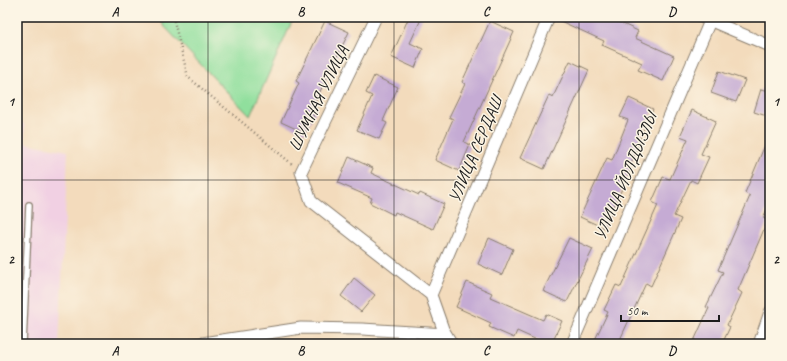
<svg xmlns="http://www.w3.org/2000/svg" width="787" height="361" font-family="Caveat,sans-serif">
<rect width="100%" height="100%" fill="#fcf5e5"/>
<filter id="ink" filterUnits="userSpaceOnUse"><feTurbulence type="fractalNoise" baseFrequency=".025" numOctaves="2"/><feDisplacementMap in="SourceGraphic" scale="8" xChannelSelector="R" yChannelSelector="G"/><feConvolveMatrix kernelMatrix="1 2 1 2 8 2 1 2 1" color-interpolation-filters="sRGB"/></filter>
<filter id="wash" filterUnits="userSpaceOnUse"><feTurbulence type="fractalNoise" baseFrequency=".012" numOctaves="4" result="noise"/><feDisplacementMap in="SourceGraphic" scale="16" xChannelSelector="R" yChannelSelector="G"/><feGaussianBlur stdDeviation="0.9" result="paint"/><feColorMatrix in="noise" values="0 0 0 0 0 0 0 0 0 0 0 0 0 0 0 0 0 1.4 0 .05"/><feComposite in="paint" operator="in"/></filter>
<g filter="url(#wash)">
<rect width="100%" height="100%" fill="#f3dbbc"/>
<path fill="#f1d0e3" d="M17,117L24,125L25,143L68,151L59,344H17Z"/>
<path fill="#90df9d" stroke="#567e5c" d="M159,17H294L250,116L163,25Z"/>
<g id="blocks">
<path fill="#c5abd4" d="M409,17H422L410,43L423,49L415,68L391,57Z
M556,17H608L638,31L635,38L674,56L663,81L638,70L642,63L602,45L604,41L556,19Z
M325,21L349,32L313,106L317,108L305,133L281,122L299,83L296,81Z
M490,21L514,32L464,142L470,145L459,171L435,160L453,119L449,117L465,84L462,82Z
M570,61L589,70L544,169L520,158L549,95L553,97Z
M719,71L745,80L736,102L711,93Z
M374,76L398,87L383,121L387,123L379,139L357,130L372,96L366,93Z
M761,89L770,91V117L754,112Z
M629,98L653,109L639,140L640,141L629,168L631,169L604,228L580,217L607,158L612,160L628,120L620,117Z
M692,110L716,121L701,154L709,157L697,183L691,180L674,216L681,219L651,286L646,283L618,344H593L608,312L604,310L616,285L621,287L658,205L652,202L663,177L670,179L688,139L680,136Z
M770,133V202L763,218L768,220L738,290L742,293L727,325L730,327L722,344H700L694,341L709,308L706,307L723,272L718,270L750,196L745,193Z
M349,157L373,168L371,173L419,195L420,193L444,204L433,229L395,212L394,215L370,203L372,198L338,183Z
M489,238L513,249L502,275L478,264Z
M569,238L593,249L567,302L543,291Z
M354,278L375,295L361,312L341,296Z
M467,282L492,293L490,297L543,320L546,314L562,321L551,344H546L517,331L514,338L489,327L491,323L456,307Z"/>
</g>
</g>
<g filter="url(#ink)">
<use href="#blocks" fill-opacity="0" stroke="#887c6c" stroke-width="1"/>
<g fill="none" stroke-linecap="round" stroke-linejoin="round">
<defs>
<path id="service" d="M23,344L29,205"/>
<path id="minor" d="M376,17L301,172L311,201L431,295L443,329L452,344
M702,17L770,46
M431,295L549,17
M196,344L301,328L362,329L446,334
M572,344L710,21
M759,344L770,312"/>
</defs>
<use href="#service" stroke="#887c6c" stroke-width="8"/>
<use href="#minor" stroke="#887c6c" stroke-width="13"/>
<path stroke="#887c6c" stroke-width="2.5" stroke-dasharray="1 3" stroke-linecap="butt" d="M173,17L188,77L292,164"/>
<use href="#service" stroke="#fff" stroke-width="5.5"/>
<use href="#minor" stroke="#fff" stroke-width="11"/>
</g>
</g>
<path fill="none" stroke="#1c1c1c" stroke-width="1" stroke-opacity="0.55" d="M208,17V344M394,17V344M579,17V344M17,180H770"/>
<g text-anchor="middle" stroke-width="3" stroke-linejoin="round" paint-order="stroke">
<g font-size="17" fill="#1c1c1c" stroke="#fcf5e5">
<text transform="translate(318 98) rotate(-64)" y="6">ШУМНАЯ УЛИЦА</text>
<text transform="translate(475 149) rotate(-67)" y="6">УЛИЦА СЕРДАШ</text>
<text transform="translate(625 176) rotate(-67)" y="6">УЛИЦА ЙОЛДЫЗЛЫ</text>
</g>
</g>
<rect width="787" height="361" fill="none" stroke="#fcf5e5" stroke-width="44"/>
<path d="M621 315v6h98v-6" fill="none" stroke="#1c1c1c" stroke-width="2"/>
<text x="627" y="315" font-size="12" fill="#1c1c1c" stroke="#fcf5e5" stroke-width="3" paint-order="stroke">50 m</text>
<rect x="22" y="22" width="743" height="317" fill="none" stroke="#1c1c1c" stroke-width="1.5"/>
<g font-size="13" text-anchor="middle" font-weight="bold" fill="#1c1c1c">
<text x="115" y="16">A</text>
<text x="301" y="16">B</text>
<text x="486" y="16">C</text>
<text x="672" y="16">D</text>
<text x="11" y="106">1</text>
<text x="776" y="106">1</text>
<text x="11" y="264">2</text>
<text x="776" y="264">2</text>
<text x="115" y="355">A</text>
<text x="301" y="355">B</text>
<text x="486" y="355">C</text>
<text x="672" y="355">D</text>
</g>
</svg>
